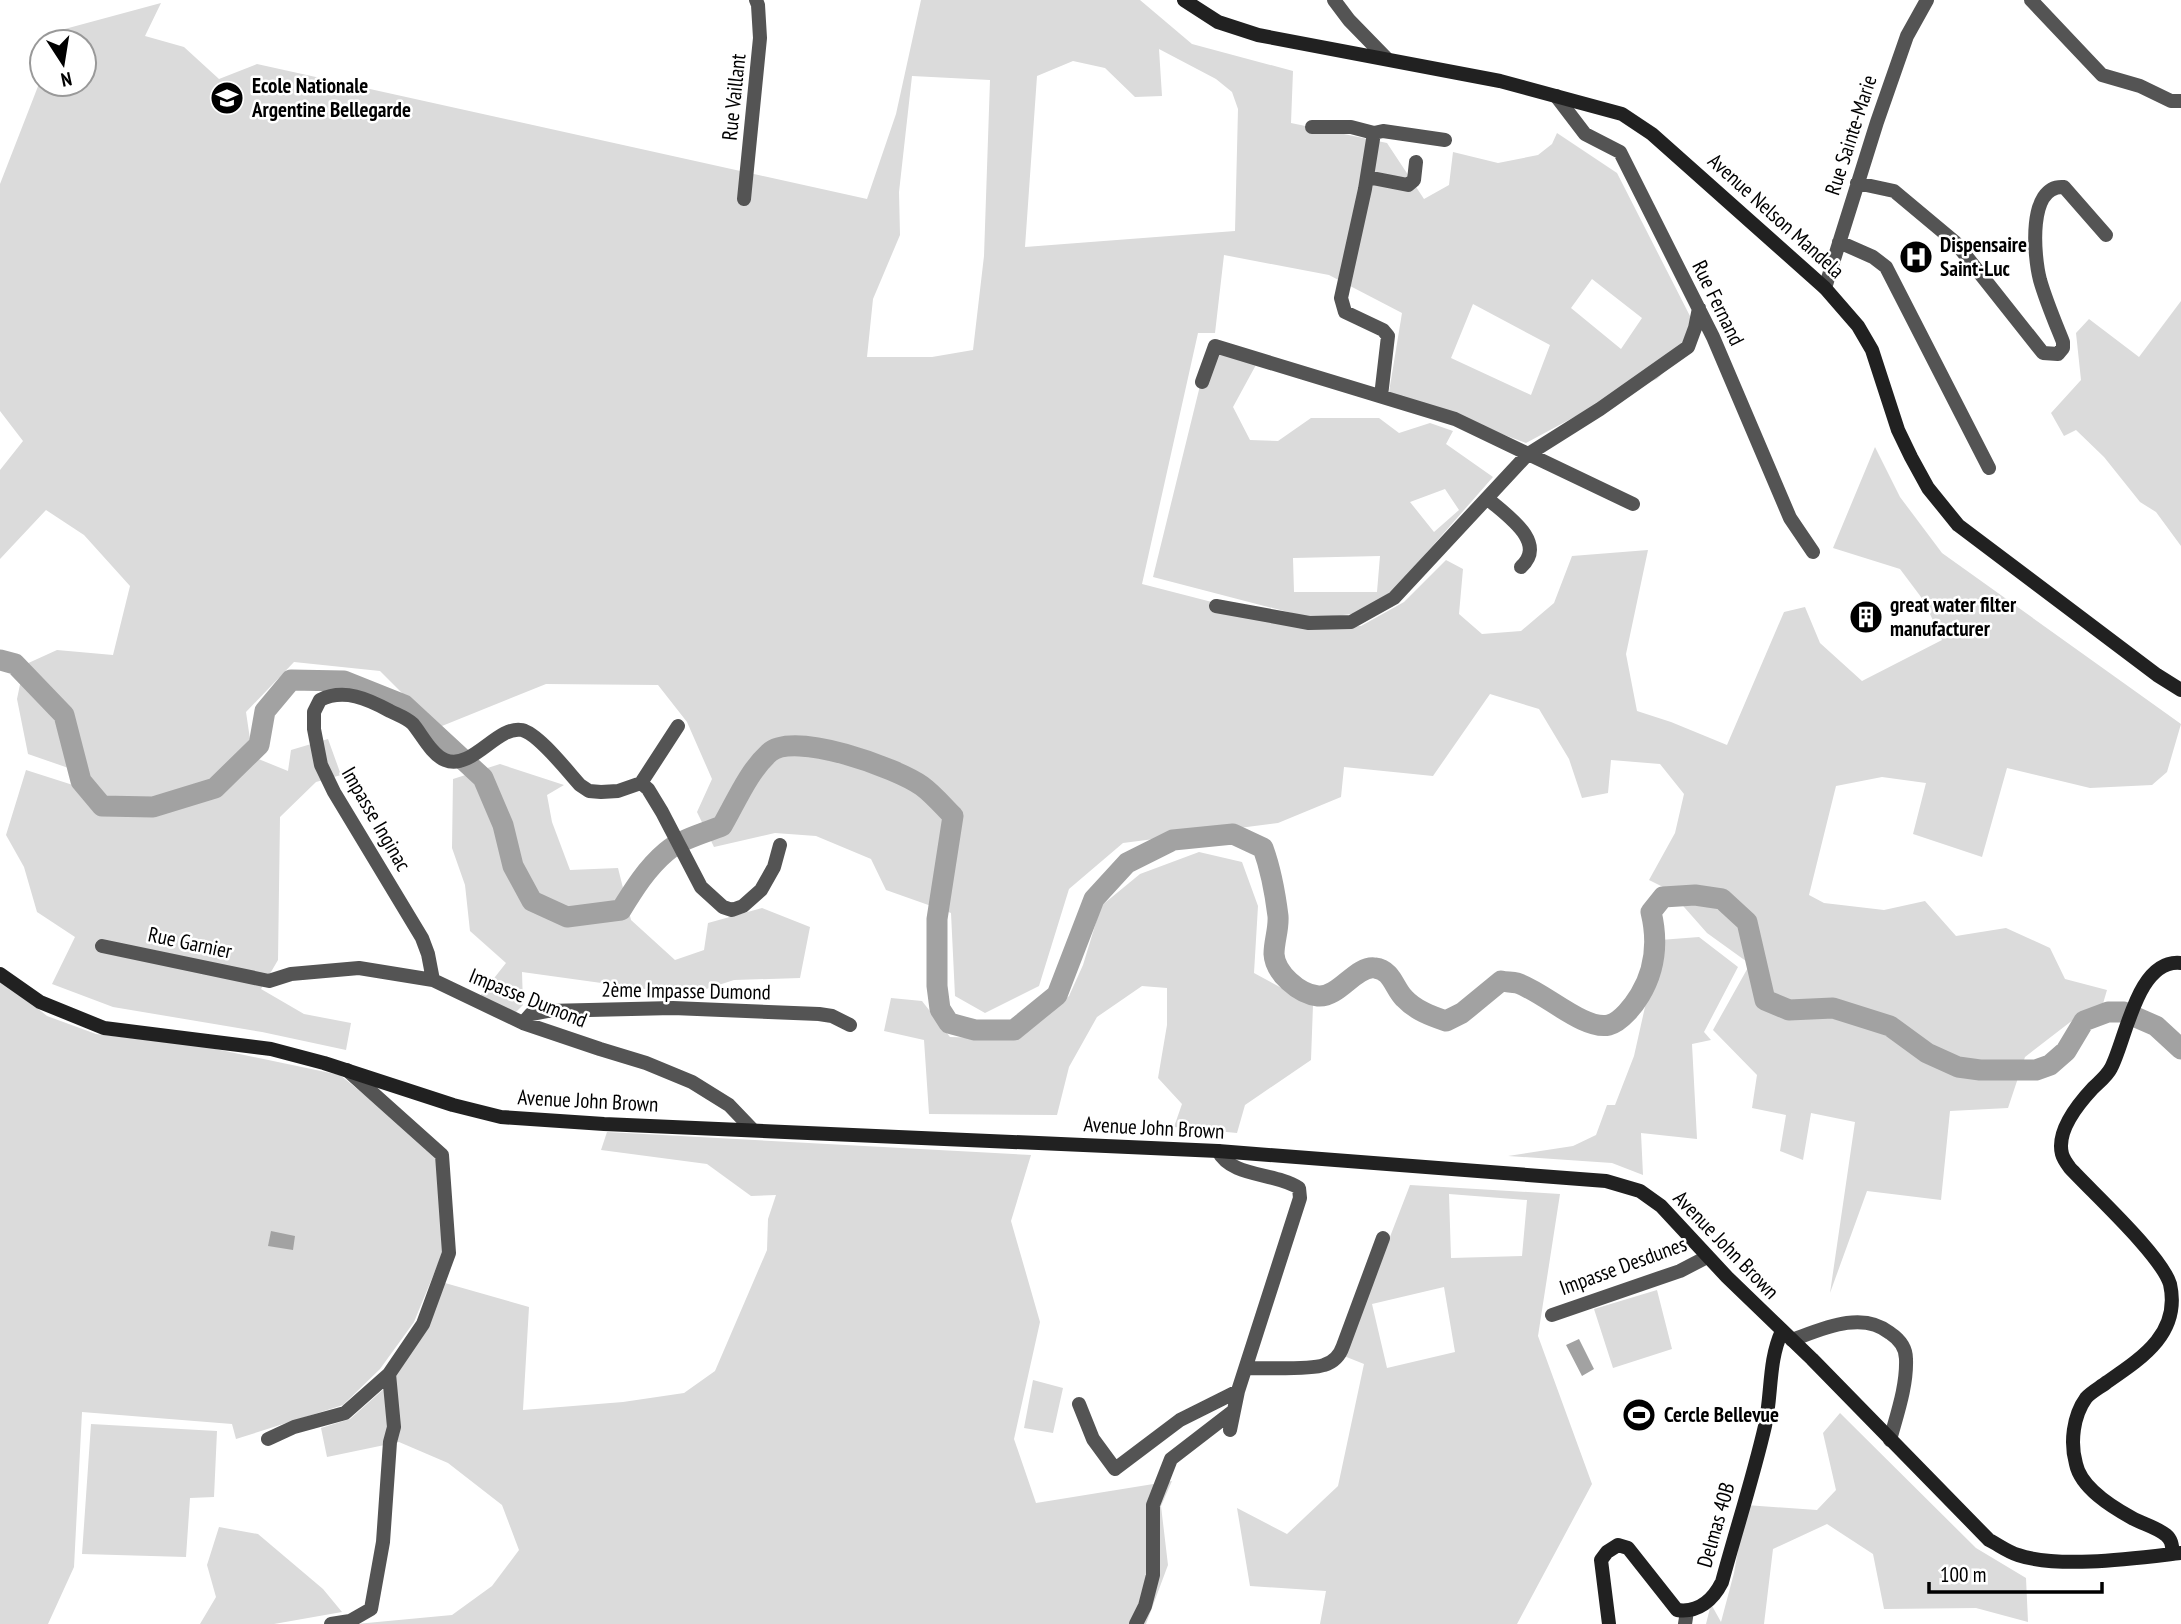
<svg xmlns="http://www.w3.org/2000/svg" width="2181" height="1624" font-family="'PT Sans Narrow',sans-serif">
<rect width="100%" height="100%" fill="#fff"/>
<path fill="#dbdbdb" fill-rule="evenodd" d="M921,0H1140L1192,44L1293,71L1291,123L1387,143L1424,199L1449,185L1453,152L1498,163L1538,155L1552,144L1557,133L1617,173L1692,320L1686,350L1657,379L1615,395L1526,443L1389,392L1402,313L1329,275L1224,255L1215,333H1198L1142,584L1313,628L1361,626L1404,602L1446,560L1463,569L1459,614L1482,634L1521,631L1554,603L1572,556L1648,550L1626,654L1637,711L1671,722L1727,745L1784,612L1805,607L1820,643L1862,681L1942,640L1924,601L1900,569L1833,548L1875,447L1900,497L1942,553L2181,724L2167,772L2152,785L2090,788L2007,768L1982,857L1913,834L1926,783L1882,777L1836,786L1809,895L1824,903L1884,910L1925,901L1956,936L2006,928L2050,948L2065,979L2107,990L2102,1007L2082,1013L2025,1057L2008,1108L1950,1111L1941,1200L1867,1191L1830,1293L1855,1122L1811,1113L1803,1160L1780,1151L1786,1115L1752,1108L1757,1075L1713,1030L1750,964L1707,933L1669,890L1649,880L1675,833L1684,794L1660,764L1611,760L1608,793L1582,798L1569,759L1539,709L1490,694L1433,776L1344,767L1341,797L1278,823L1123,843L1069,889L1039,986L985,1013L955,996L951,913L886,890L871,859L816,836L775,833L714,847L697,812L712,779L687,722L658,685L546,684L437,728L380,671L294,662L246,712L251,746L211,784L152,801L105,799L80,772L28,754L17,699L24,665L57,650L113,655L130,586L84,535L46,510L0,559V470L23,441L0,411V184L42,76V84H84V42H56L61,30L161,3L145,36L184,47L219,79L257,64L867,199L896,114ZM1159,49L1216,79L1232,92L1238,109L1235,231L1025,247L1037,76L1073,61L1105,68L1135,97L1162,96ZM912,76L990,80L984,256L973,350L932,357H867L873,299L900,235L899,192ZM1592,279L1642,318L1621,349L1571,308ZM1473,304L1550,345L1531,395L1451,358Z
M2181,301V546L2156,512L2140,502L2104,457L2076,430L2064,436L2051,413L2081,380L2076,333L2089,319L2139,357Z
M1209,349L1257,363L1233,407L1250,440L1278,441L1311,418H1379L1399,433L1430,423L1453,431L1446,444L1493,477L1393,591L1353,614L1311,618L1153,577ZM1445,489L1459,510L1434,532L1410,502ZM1380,556L1377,592H1294L1293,558Z
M328,739L341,775L316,782L280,817L278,960L261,989L304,1014L351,1023L346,1050L262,1032L113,1007L52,984L75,937L37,912L24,867L6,835L26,770L76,786L97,809L155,811L223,788L256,758L288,771L291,750Z
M500,764L564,785L547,795L552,822L570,870L618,868L631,920L675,960L704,950L708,923L762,908L810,927L800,978L734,980L688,995L522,972L523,1005L515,1013L480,996L506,963L470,931L465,885L452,848L453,779Z
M1199,852L1242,862L1258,906L1254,973L1313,1005L1311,1060L1245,1105L1237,1133L1174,1127L1182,1104L1158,1078L1167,1025V988L1142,986L1097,1017L1069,1067L1057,1115L929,1114L924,1040L884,1031L891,998L922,1001L950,1037L1019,1039L1069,996L1083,965L1101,906L1140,874Z
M1699,937L1738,967L1704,1032L1711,1040L1692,1044L1697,1139L1641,1133L1643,1175L1612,1163L1508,1156L1573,1146L1596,1135L1607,1105H1615L1634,1056L1660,940Z
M0,978L47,1016L96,1034L206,1047L340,1075L440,1156L442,1254L414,1322L380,1369L343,1405L236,1439L232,1424L82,1412L74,1567L48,1624H0Z
M607,1132L1031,1155L1011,1221L1040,1322L1014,1439L1036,1503L1172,1481L1161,1506L1168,1565L1146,1624H356L452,1615L492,1586L519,1550L502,1505L448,1463L399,1442L327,1457L321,1428L350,1419L386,1387L445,1283L529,1307L523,1410L623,1402L684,1393L715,1371L767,1250L768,1219L776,1195L751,1196L707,1164L601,1150Z
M1410,1185L1560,1194L1538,1336L1592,1484L1517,1624H1320L1326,1591L1250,1586L1237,1508L1287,1534L1338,1486L1364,1364L1344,1356ZM1449,1194L1527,1200L1522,1256L1451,1258ZM1444,1287L1455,1352L1387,1368L1372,1304Z
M1657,1290L1672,1349L1613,1368L1594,1309Z
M1033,1380L1063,1388L1053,1433L1024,1428Z
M1840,1413L1976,1548L2026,1578L2028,1622L1976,1608L1884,1609L1873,1554L1827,1524L1773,1549L1764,1624H1706L1711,1604L1721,1622L1734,1573L1746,1505L1817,1510L1836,1490L1823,1433Z
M91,1424L217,1431L214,1497L190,1498L186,1557L82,1554Z
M219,1527L258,1534L323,1589L342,1612L274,1624H200L216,1597L207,1565Z"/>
<path fill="#a2a2a2" d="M271,1231L295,1236L293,1250L268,1246Z
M1579,1339L1594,1369L1582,1376L1566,1345Z"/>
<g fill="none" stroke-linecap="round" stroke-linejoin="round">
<path stroke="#a2a2a2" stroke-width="21" d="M0,660L15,664L64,715L81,781L102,806L153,807L215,788L259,745L265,711L291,680L344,681L404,705L483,778L503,825L513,866L532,901L567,917L621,910C634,889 647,868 666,852C681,839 704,833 722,826C736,802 748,772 769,753C793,730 897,768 922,786C933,794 943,806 953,816L937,919V986L940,1009L949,1023L975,1030H1014L1057,995L1094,899L1127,863L1173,840L1233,834L1263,848C1271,870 1275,892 1278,916C1279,929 1274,941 1274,954C1275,973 1299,994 1318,996C1339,998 1356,965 1375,968C1392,970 1394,988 1404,998C1415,1010 1431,1016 1446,1021L1462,1013L1501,981C1506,982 1512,982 1517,983C1543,991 1584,1031 1609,1025C1621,1022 1634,1005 1640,995C1655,970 1658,941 1651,912L1663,897L1695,895L1722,899L1747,922L1765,1000L1789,1010L1833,1008L1890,1026L1927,1053L1958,1067L1980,1070H2036L2050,1065L2066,1051L2084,1021L2108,1012H2124L2156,1026L2181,1049"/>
<path stroke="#545454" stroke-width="14" d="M1334,0L1349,20L1386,58
M2031,0L2102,75L2140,86L2171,101H2181
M1556,96L1585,134L1620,152L1713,337L1790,518L1813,552
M1312,127H1351L1374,133
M1367,177L1408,185L1414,180L1416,162
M1857,183L1894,191L1955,242L2043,353L2058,354L2063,348V342C2055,322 2046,301 2040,280C2034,257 2027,184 2064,187L2106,235
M744,199L760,38L758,5L756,0
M1839,242L1873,257L1886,267L1989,468
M1825,288L1877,122L1907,36L1927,0
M1202,382L1215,346L1455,419L1633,504
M1381,396L1388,336L1383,330L1345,312L1341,298L1365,189L1374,133L1383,131L1445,140
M1488,499C1506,515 1548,542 1521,567
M1216,606L1309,623L1351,622L1394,598L1527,455L1600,409L1688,347L1695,328L1699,308
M641,783L648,789L662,812L701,887L723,907L732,910L743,906L761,890L774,867L780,845
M102,946L269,981L291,974L359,968L433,980L523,1023L600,1049L646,1063L692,1082L729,1105L752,1129
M433,980L428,954L422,938L334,792L321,765L314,729V712L320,700C344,688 368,699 390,711C398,715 407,718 413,724C422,735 432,755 445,760C472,771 497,725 522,730C539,734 568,772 580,785L589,791L601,792L618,791L641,783L678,726
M523,1023L531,1014L547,1011L673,1008L819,1014L832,1016L850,1025
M1218,1151C1232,1178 1275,1172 1299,1188L1300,1198L1238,1391L1230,1430
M1552,1315L1680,1271L1707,1257
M1792,1340C1822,1329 1862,1310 1890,1333C1899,1339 1906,1348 1906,1359C1907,1386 1897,1414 1890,1440
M1246,1368C1263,1368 1310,1370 1324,1365C1334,1362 1340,1355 1343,1346L1383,1238
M1079,1404L1093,1439L1115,1469L1180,1420L1238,1391
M268,1439L294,1427L345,1413L389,1374L423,1324L449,1253L442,1155L347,1070
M331,1624L350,1621L371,1609L383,1542L390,1442L394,1427L389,1374
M1136,1624L1145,1606L1153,1575V1505L1171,1459L1232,1412
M1685,1624L1687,1611"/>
<path stroke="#212121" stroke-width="14" d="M1184,0L1218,22L1258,35L1500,81L1622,114L1652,134L1825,288L1858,326L1872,350L1898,430L1911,457L1928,488L1958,525L2157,675L2181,690
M0,974L40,1002L104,1028L271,1049L324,1063L453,1105L501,1117L604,1124L1218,1151L1606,1181L1640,1191L1661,1206L1727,1277L1812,1359L1989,1540C1999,1545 2008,1552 2018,1555C2060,1569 2137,1558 2181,1553
M2173,1554C2172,1546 2172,1540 2166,1535C2156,1527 2143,1524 2132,1518C2112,1507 2081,1488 2076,1464C2070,1443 2073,1416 2086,1398C2091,1392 2101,1387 2107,1382C2142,1358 2181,1333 2170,1284C2161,1255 2093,1193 2070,1168C2067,1164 2063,1158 2062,1154C2056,1131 2079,1103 2093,1088C2099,1082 2107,1076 2111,1068C2126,1040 2137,958 2181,963
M1609,1624L1601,1560L1607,1552L1618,1545L1628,1548L1677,1610C1698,1613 1713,1600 1722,1582C1736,1530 1753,1478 1765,1426C1772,1395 1768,1361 1782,1331"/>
</g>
<defs>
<symbol id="school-disc" viewBox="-11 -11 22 22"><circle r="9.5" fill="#000" stroke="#fff"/><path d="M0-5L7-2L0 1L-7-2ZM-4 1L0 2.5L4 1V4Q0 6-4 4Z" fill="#fff"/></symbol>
<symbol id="hospital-disc" viewBox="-11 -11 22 22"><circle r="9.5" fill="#000" stroke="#fff"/><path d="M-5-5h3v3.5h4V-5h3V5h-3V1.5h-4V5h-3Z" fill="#fff"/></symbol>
<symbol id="building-disc" viewBox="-11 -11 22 22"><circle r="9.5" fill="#000" stroke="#fff"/><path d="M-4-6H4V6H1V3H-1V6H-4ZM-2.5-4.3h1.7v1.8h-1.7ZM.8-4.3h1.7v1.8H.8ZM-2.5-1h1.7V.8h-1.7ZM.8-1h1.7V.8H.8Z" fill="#fff"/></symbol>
<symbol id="stadium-disc" viewBox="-11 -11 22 22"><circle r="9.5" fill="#000" stroke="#fff"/><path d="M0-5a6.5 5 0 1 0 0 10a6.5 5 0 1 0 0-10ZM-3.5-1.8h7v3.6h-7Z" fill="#fff"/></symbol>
</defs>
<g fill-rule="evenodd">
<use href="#school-disc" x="208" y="79" width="38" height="38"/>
<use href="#hospital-disc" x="1897" y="238" width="38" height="38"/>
<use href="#building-disc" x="1847" y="598" width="38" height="38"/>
<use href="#stadium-disc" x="1620" y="1396" width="38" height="38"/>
</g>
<g text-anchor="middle" stroke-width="5" stroke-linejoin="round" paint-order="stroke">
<g font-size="21" font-weight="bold" fill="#000" stroke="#fff" text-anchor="start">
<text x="252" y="93">Ecole Nationale<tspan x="252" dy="24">Argentine Bellegarde</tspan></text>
<text x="1940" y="252">Dispensaire<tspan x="1940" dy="24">Saint-Luc</tspan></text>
<text x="1890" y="612">great water filter<tspan x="1890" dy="24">manufacturer</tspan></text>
<text x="1664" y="1422">Cercle Bellevue</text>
</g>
<g font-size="21" fill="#000" stroke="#fff">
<text transform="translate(734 97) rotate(-84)" y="7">Rue Vaillant</text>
<text transform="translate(1851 135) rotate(-72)" y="7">Rue Sainte-Marie</text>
<text transform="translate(1776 216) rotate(42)" y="7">Avenue Nelson Mandela</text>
<text transform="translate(1718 303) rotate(64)" y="7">Rue Fernand</text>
<text transform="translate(376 819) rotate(60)" y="7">Impasse Inginac</text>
<text transform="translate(190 943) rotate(12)" y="7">Rue Garnier</text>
<text transform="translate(686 991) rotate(1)" y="7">2ème Impasse Dumond</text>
<text transform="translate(528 998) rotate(22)" y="7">Impasse Dumond</text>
<text transform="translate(588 1101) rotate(3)" y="7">Avenue John Brown</text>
<text transform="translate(1154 1128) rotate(3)" y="7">Avenue John Brown</text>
<text transform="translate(1726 1245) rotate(46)" y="7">Avenue John Brown</text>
<text transform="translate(1623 1266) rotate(-20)" y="7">Impasse Desdunes</text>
<text transform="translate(1716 1525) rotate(-74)" y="7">Delmas 40B</text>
</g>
</g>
<g transform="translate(63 63) rotate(168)"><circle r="33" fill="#ffffff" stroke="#999999" stroke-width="2"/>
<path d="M0-5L12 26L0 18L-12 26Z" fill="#000000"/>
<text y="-10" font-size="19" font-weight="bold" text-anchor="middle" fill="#000000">N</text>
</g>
<path d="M1929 1582v10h173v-10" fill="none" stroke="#000000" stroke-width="3.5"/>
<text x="1940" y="1582" font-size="21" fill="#000000" stroke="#ffffff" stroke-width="5" paint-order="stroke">100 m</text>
</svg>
